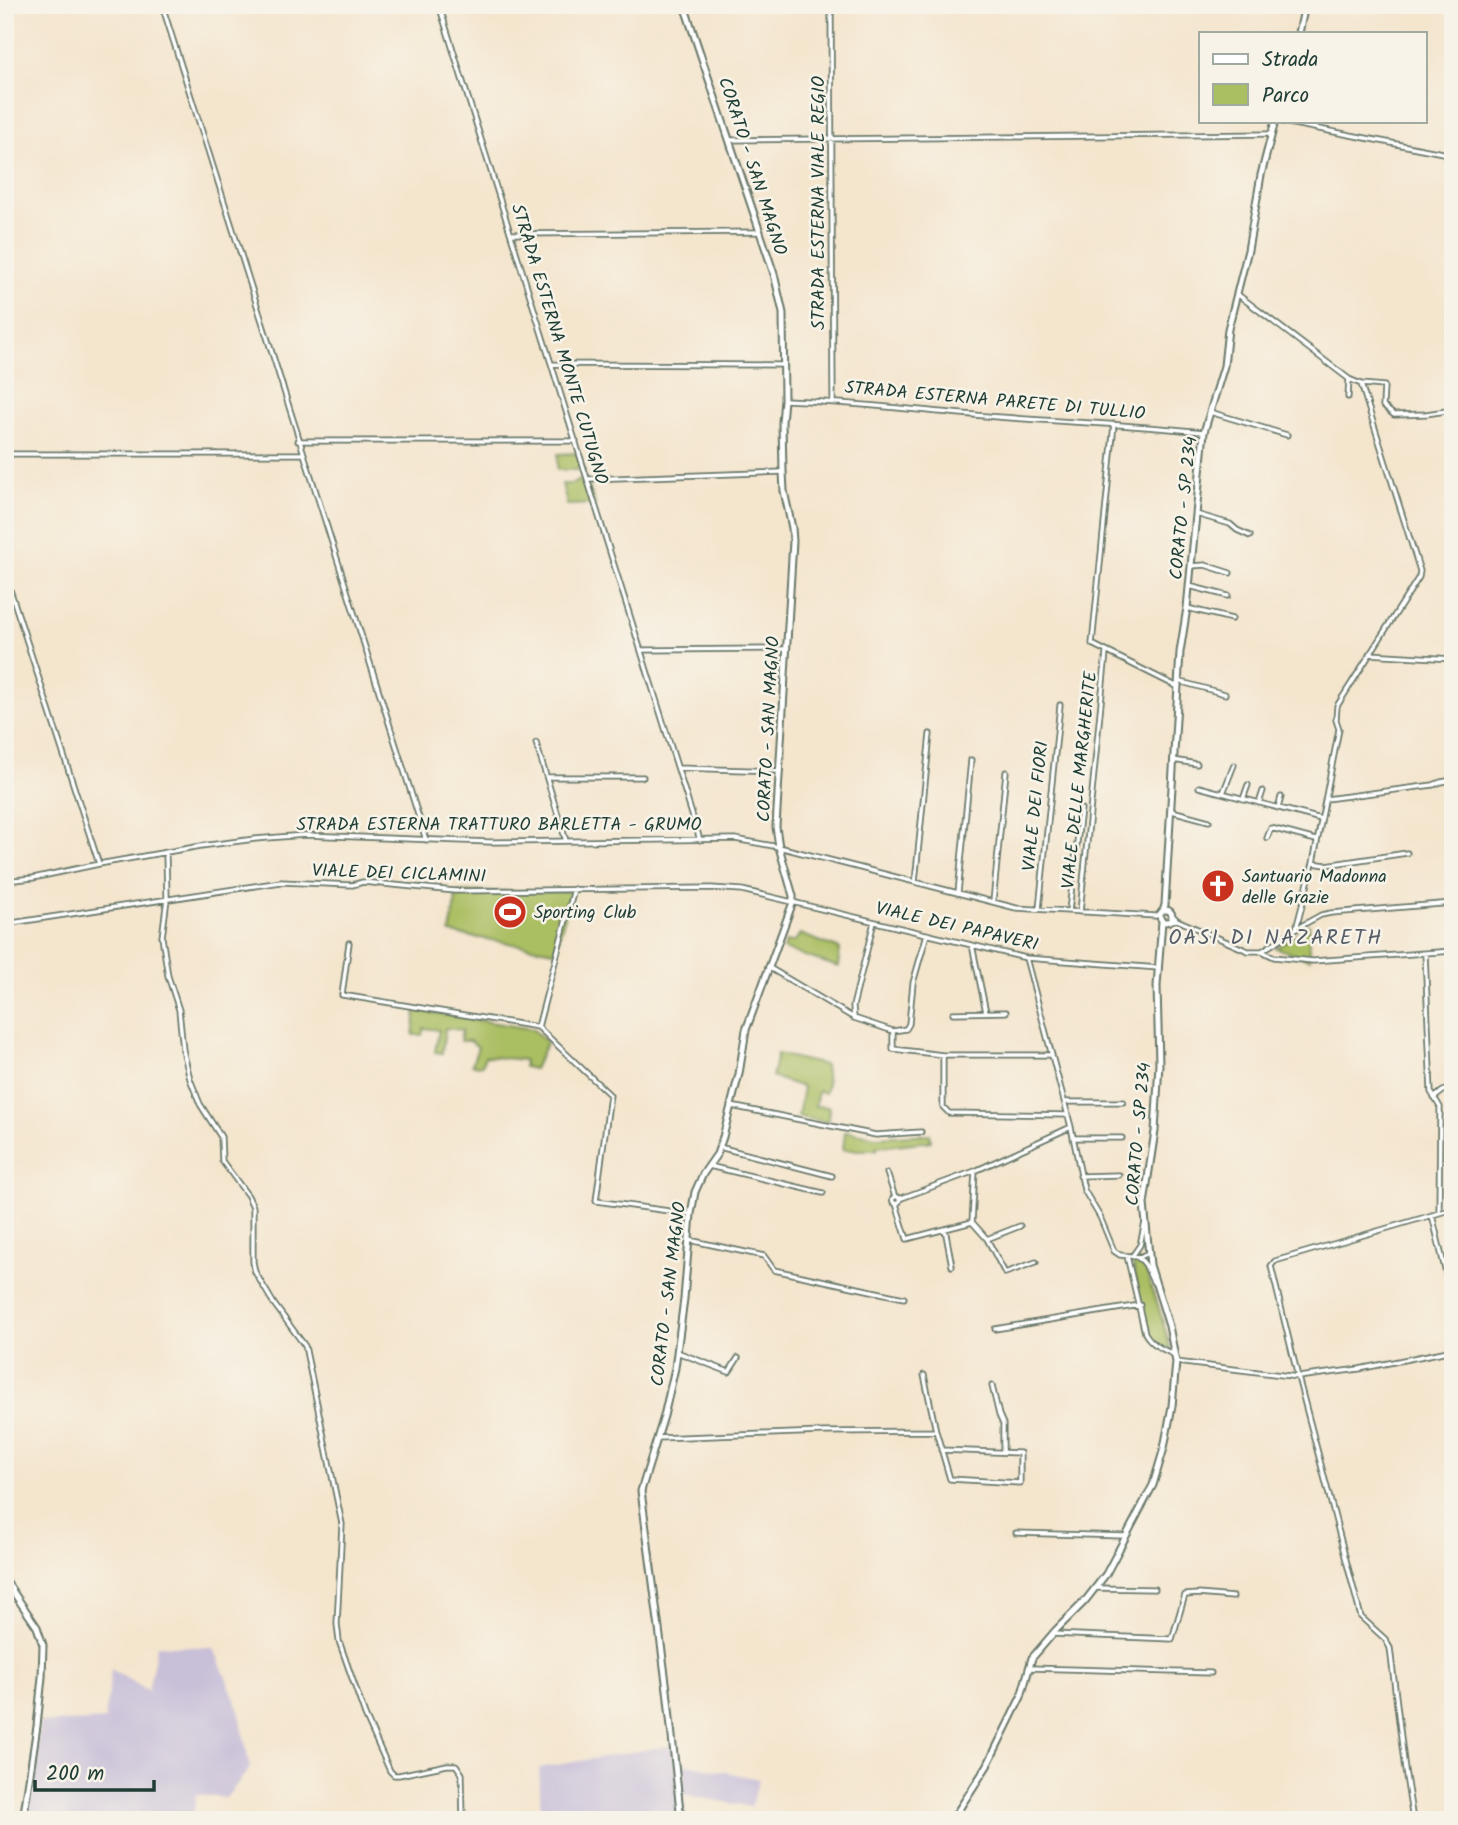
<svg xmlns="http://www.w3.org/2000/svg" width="1458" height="1825" font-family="Kalam,sans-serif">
<rect width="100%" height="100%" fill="#f7f3e8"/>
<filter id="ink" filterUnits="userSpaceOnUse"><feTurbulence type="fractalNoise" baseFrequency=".0143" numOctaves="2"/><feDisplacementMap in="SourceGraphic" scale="14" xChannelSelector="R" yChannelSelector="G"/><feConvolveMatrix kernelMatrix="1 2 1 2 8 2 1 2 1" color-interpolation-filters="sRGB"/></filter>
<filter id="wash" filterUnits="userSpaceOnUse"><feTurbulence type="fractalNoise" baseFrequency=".00686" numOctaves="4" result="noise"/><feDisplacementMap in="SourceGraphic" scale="28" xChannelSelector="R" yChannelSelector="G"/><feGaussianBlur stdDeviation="1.57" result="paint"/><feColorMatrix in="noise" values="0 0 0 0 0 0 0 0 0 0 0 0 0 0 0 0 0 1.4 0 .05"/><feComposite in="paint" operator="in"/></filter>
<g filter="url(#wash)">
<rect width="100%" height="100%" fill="#f4e5cd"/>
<path fill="#c8bfd8" d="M157,1645L214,1648L239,1709L250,1768L226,1798L196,1795L192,1820H28L40,1723L105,1720L111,1669L148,1691Z
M679,1744L678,1762L759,1779L751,1807L681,1794L688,1820H541L539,1768Z"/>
<path fill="#aabe62" stroke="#647e4b" stroke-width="2" d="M578,453L584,470H557L558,454Z
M586,478L595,504L567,505L562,484H571Z
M572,891L555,951L450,933L457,892Z
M1309,925V959L1276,948Z
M800,934L840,949L838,967L783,949L786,942H794Z
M416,1010L532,1029L547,1042L534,1069L524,1067V1060L485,1056L482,1065L478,1066L472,1064L478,1047L470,1041H460L462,1030L445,1028L442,1053L435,1052L439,1030L424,1028L422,1035H413Z
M777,1054L825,1065L827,1084L825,1093L818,1091L815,1106L829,1107L828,1122L798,1117L803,1087L772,1077Z
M845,1131L876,1137L930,1134L931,1141L877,1147V1150H843Z
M1138,1260C1151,1270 1148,1289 1157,1302L1171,1349C1161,1347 1153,1341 1148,1332L1132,1261Z"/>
</g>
<g filter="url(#ink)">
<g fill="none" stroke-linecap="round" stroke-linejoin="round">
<defs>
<path id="minor" d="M162,5L426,840
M439,5L700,840
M831,5L833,401
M1278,121L1453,155
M730,140L1271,134
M511,234L760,232
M1237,294L1349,379L1361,384L1384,386L1383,406L1394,415L1426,414L1453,410
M552,364L784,365
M1348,397L1349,379
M784,400C852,402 919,411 986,416C1059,422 1132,424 1204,432
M1210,412L1287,435
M1114,424L1092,644L1178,687
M298,441H576
M5,454H303
M588,479L783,472
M1196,514L1230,524L1237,530L1250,536
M1191,566L1205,565L1230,573
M5,574L99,864
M1189,586L1228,596
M1187,608L1232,619
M641,650L786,649
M1369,654L1453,659
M1178,681L1225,694
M536,743L566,841
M1173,760L1197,764
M678,768L780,771
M547,777H643
M1199,787L1321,819
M1223,793L1234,765
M1243,799L1248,785
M1326,799L1433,785L1441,782L1453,780
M1259,803L1263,791
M1278,808L1281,797
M1172,811L1209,821
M1267,838L1271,828L1316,840
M166,853L167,899L162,937L168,976L179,1010L183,1050L190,1079L200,1104L221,1137L222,1161L248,1196L253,1207V1262L255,1272L274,1304L305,1346L342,1524L337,1624L339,1641L365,1715L390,1771L394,1775H399L447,1765H456L462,1774L463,1820
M1313,863L1326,865L1407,853
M5,881L33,878L99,864L201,846L255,839L305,835L490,842L735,839L779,847L1016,908L1156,916L1161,913
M915,882L930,734
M958,893L971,760
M993,902L1006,772
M1039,909L1060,705
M1069,911L1081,809
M1080,912L1106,653
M1171,914L1177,920L1248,951H1262L1301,926L1321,915L1331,913L1453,903
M1170,921L1177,920
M5,924L281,882L352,885L363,882L455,891L711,888L742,890L1026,958L1159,968
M1296,929L1313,863L1339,729L1336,720L1337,706L1419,577L1420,571L1361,384
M927,934L913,983L909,1024L906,1029L893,1031V1049L943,1055H1052
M349,943L342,995L538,1027L610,1095L596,1201L691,1214
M972,945L986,1012
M1262,951L1274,957L1313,961L1453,951
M1425,953L1431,1092L1440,1107L1439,1213
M1026,958L1071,1127L1084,1190L1100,1217L1114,1251L1120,1255L1140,1257L1148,1253
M768,967L854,1018L893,1031
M953,1013L1006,1012
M854,1018L853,1006L874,922
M538,1027L574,889
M943,1055V1107L949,1113L1068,1115
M1434,1098L1443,1091L1453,1088
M1065,1102H1123
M731,1106L876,1135L921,1132
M1073,1138H1122
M719,1147L832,1176
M709,1166L823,1193
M975,1171L972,1222L987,1239L1005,1273L1036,1262
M887,1173L895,1197
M1080,1176L1119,1175
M892.5 1200a3.5 3.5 0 1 1 7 0a3.5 3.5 0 1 1-7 0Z
M899,1199L975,1171L1071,1127
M896,1204L907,1239L972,1222
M1432,1215L1453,1303
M945,1229L952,1266
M987,1239L1020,1226
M689,1240L764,1256L774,1270L904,1298
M1133,1255L1140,1245L1145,1222
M1127,1256L1145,1333C1152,1345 1162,1349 1175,1355
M1138,1258C1149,1264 1147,1274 1154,1283
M995,1329L1140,1305
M677,1352L729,1372L738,1358
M1176,1362L1298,1377L1359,1369L1453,1350
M924,1375L936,1431L950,1479L1020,1483V1453L941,1450
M992,1386L999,1415L1003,1424V1452
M657,1438L823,1432L936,1431
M1016,1533L1125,1536
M1095,1588L1155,1589
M1052,1634L1172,1639L1185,1595L1198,1594L1233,1597
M1030,1668L1211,1673
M1413,1820L1405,1770L1390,1648L1385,1639L1361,1617L1298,1377L1271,1266L1275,1261L1453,1209"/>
<path id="major" d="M1299,33L1305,5
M1160 916a6 6 0 1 1 12 0a6 6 0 1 1-12 0Z
M1163,911L1165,905L1180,652L1187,608L1204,432L1224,366L1228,329L1248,250L1261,175L1275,121
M5,1580L37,1627L43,1645L42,1677L37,1726L23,1820
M681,1820L667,1690L641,1491L664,1416L675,1368L684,1299L691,1214L695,1192L703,1174L717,1154L723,1137L739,1074L746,1030L793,902V896L779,847L776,827L793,541L792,528L784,491L783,472L782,422L784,400L783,313L774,274L684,5
M952,1820L987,1766L1021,1697L1032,1658L1056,1630L1085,1601L1106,1574L1153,1485L1164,1448L1172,1406L1176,1362L1169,1326L1150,1265L1144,1204L1155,1131L1159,1064L1157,986L1162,921"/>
</defs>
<use href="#minor" stroke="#6a786a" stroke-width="7"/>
<use href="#major" stroke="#6a786a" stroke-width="9"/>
<use href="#minor" stroke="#fff" stroke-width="3.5"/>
<use href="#major" stroke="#fff" stroke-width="5"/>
</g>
</g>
<defs>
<symbol id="church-disc" viewBox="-11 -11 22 22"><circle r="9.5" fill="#c8321e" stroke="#f7f3e8"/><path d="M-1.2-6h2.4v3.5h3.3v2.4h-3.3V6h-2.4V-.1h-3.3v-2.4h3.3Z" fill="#fff"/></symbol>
<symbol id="stadium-disc" viewBox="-11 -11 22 22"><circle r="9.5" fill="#c8321e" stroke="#f7f3e8"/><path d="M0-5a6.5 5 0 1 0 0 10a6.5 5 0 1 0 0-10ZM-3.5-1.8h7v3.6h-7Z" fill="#fff"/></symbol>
</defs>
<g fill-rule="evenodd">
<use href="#church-disc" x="1199" y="867" width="38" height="38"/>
<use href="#stadium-disc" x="491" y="893" width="38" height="38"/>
</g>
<g text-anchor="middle" stroke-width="5" stroke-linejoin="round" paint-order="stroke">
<g font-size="18" fill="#1f3d34" stroke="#f7f3e8">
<text transform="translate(753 166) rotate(72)" y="6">CORATO - SAN MAGNO</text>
<text transform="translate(818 203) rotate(-90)" y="6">STRADA ESTERNA VIALE REGIO</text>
<text transform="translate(560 344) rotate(73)" y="6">STRADA ESTERNA MONTE CUTUGNO</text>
<text transform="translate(995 400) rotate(5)" y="6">STRADA ESTERNA PARETE DI TULLIO</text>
<text transform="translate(1183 508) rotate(-84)" y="6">CORATO - SP 234</text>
<text transform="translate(768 729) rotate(-87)" y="6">CORATO - SAN MAGNO</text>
<text transform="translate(1079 780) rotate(-84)" y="6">VIALE DELLE MARGHERITE</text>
<text transform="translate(1035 806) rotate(-84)" y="6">VIALE DEI FIORI</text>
<text x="499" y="830">STRADA ESTERNA TRATTURO BARLETTA - GRUMO</text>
<text transform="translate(399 873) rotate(2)" y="6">VIALE DEI CICLAMINI</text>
<text transform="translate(957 926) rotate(13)" y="6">VIALE DEI PAPAVERI</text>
<text transform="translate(1138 1134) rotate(-85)" y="6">CORATO - SP 234</text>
<text transform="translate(668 1294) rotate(-83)" y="6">CORATO - SAN MAGNO</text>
</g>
<g font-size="18" fill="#1f3d34" stroke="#f7f3e8" text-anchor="start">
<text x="1242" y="882">Santuario Madonna<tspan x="1242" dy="21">delle Grazie</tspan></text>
<text x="534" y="918">Sporting Club</text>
</g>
<g font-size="21" letter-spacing="2" fill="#575e67" stroke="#f7f3e8">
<text x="1276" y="944">OASI DI NAZARETH</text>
</g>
</g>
<rect width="1458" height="1825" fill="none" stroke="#f7f3e8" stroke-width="28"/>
<rect x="1199" y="32" width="228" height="91" fill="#f7f3e8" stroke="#a1aaa0" stroke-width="2"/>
<rect x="1213" y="54" width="35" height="10" fill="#ffffff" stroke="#a1aaa0" stroke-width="2"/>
<text x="1262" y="66" font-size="21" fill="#1f3d34">Strada</text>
<rect x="1213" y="84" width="35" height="21" fill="#aabe62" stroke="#a1aaa0" stroke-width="2"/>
<text x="1262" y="102" font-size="21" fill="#1f3d34">Parco</text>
<path d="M35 1780v10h119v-10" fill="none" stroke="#1f3d34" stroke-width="3.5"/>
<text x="46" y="1780" font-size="21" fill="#1f3d34" stroke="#f7f3e8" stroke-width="5" paint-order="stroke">200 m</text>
</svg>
